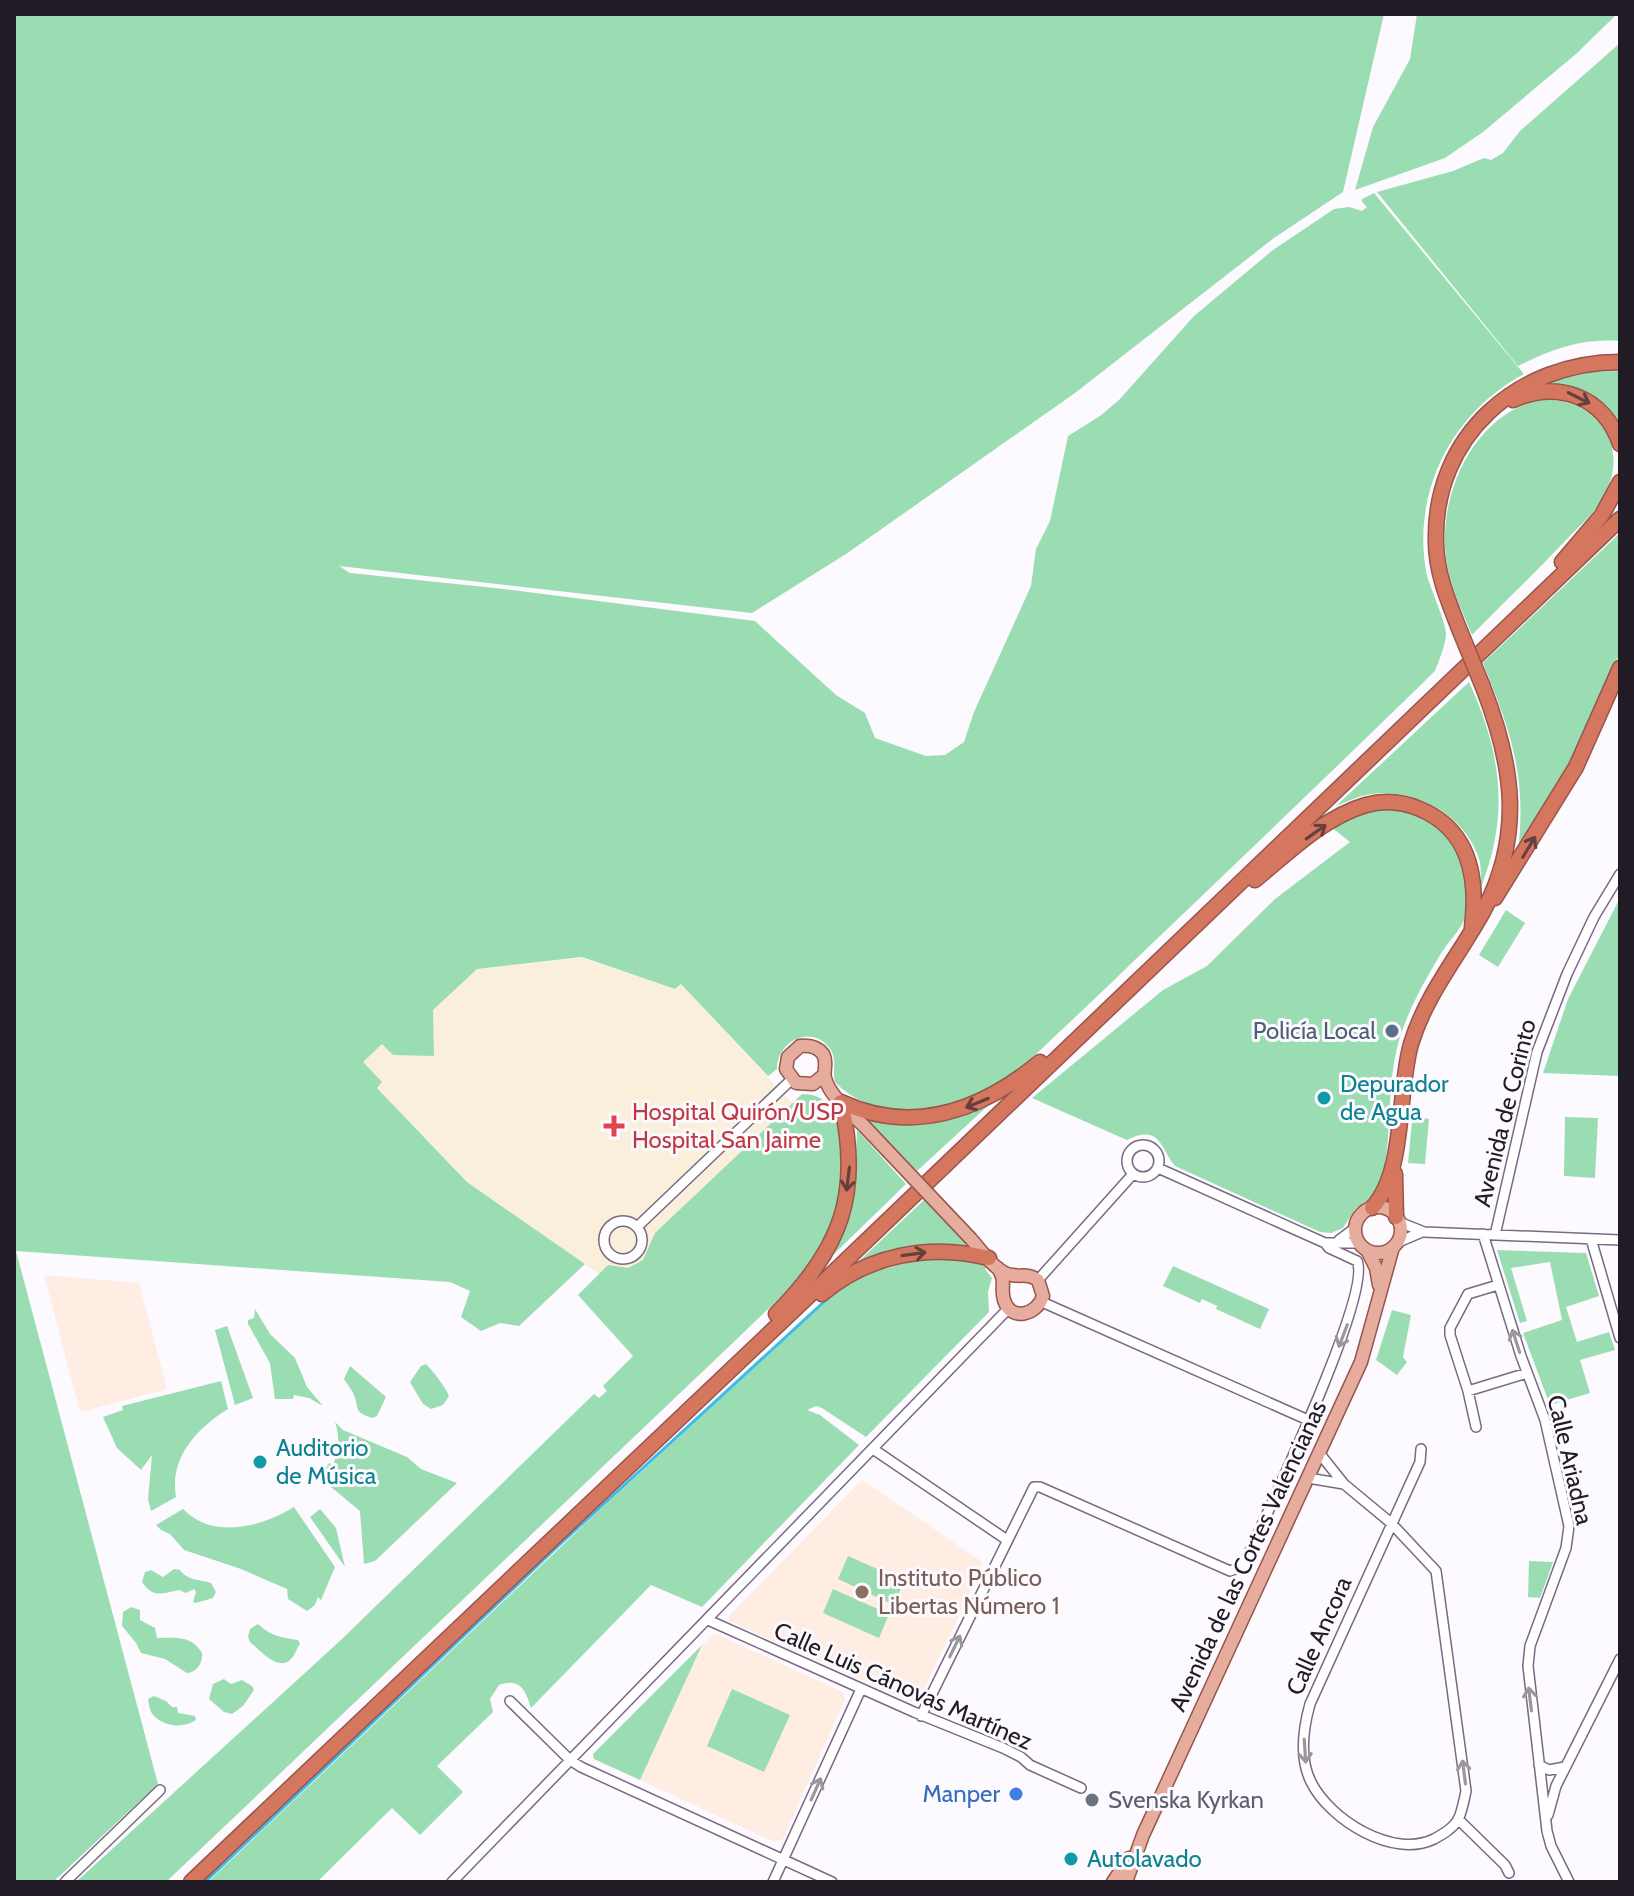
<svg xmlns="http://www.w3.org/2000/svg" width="1634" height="1896" font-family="Cabin,sans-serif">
<rect width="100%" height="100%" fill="#fcf9ff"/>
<path fill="#ffece3" d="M44,1275L139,1283L167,1389L80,1412Z
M862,1480L981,1561L982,1568L919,1699L911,1702L729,1621V1616Z
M714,1633L843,1692L845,1699L783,1839L774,1842L640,1780L702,1645Z"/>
<path fill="#faefda" d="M582,958L675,989L681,984L793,1104L659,1316L468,1182L343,1052L370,981Z"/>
<path fill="#9bddb3" d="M14,14H1384L1343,192L1274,238L1075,393L846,554L752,613L339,566L350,573L504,589L755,621L836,695L865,713L875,738L926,756L945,755L964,742L974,712L1031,586L1036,549L1050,521L1068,436L1100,416L1119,400L1194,316L1273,250L1334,209L1349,207L1362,211L1367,207L1362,202V199L1374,193L1524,374C1453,412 1412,490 1426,571C1429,587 1447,623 1446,635C1445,647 1439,660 1435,671C1337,767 1237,862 1138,957C1110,984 1082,1011 1054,1037C1037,1053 1019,1072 999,1084C952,1111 876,1126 835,1082C832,1071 837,1061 831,1050C813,1023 777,1040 777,1069L768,1076L681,984L675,989L582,957L477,969L433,1010L434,1056L393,1055L382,1044L363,1062L382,1082L377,1088L467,1182L585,1264L519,1326L500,1323L481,1331L461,1317L470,1291L450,1282L16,1251L158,1784L53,1882H14Z
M1417,14H1617L1576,54L1483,132L1445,158L1355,190L1373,127L1410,59Z
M1620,43V341C1582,338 1552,349 1518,366L1377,192L1453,171L1484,158L1491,160L1503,153L1520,131Z
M1620,368V426C1603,395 1572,381 1538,384L1564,375Z
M1542,399C1568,400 1590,407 1605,431C1616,449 1616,470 1607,490C1598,511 1579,526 1564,542C1534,574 1502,604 1472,635C1462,611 1450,586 1446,559C1438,494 1473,414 1542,399Z
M1620,533L1619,655L1573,757L1518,852C1527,776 1511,732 1483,663Z
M1469,682C1501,752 1510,814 1481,887C1481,879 1481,869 1480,862C1467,814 1412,786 1366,795C1356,797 1346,802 1336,806Z
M1388,808C1437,812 1466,841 1467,890C1467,898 1468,906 1466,914C1462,930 1448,941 1440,955C1423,984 1405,1015 1397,1048C1386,1093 1393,1144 1380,1187L1371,1199L1356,1208L1343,1228L1331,1233L1320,1232L1175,1166C1161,1149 1160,1123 1127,1140L1032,1098L1163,990L1207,966L1275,899L1350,842L1331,827L1349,817Z
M1620,898V1076L1543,1073L1568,999Z
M1506,910L1525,923L1498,967L1479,955Z
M802,1094C823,1094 834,1106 839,1127C848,1168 841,1222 816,1257C795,1286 765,1311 739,1337L166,1882H76L342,1639L594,1394L599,1398L607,1391L603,1386L633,1356L578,1295L608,1265L628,1268L643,1260L655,1233Z
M992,1102L917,1171L864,1116L889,1119Z
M1415,1117L1429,1119L1425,1164L1408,1163L1412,1122Z
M1565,1117L1598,1118L1595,1178L1564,1176Z
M857,1130L906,1184L834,1254L845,1230L855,1191Z
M924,1200L966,1244L963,1247L872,1258L856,1264Z
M1497,1250L1586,1253L1599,1296L1566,1307L1577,1342L1609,1332L1615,1350L1580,1360L1590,1393L1550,1405L1523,1333L1562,1320L1550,1262L1511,1268L1527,1321L1520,1323Z
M931,1258L958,1259L987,1266L985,1269L992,1278L988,1292L989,1312L866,1437L822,1408L816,1406L807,1410L820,1415L859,1445L702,1607L651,1585L531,1708C526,1692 521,1677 499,1685L490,1699L493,1712L437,1766L463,1792L420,1835L392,1808L317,1882H208L588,1521L838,1290L868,1274L909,1262L910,1259Z
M1173,1266L1269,1309L1260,1329L1216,1309L1217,1306L1202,1299L1200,1303L1163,1286Z
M255,1309L270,1334L295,1358L307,1387L323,1406L309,1398L294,1395L293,1399H275L270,1363L248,1324V1320L254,1318Z
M1392,1310L1411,1315L1403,1357L1407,1362L1397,1375L1376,1360Z
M227,1326L253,1398L235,1405L215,1330Z
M426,1364C433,1371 446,1388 449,1396L443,1405L431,1409L423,1404L410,1382L421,1366Z
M350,1366L386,1397L377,1416L373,1418C351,1412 361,1407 352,1391C350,1387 346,1383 344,1379Z
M221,1381L228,1409C197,1428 169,1458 176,1497L151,1511L148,1499L152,1455L141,1470L117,1448L103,1417L123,1410L122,1406Z
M335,1422L343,1430L407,1457L421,1469L457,1483L375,1561L364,1564L360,1511L320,1478L329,1463L333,1465C339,1451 340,1437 335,1422Z
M294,1507L335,1567L321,1600L318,1597L315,1605L307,1611L288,1599L287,1589L241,1569L184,1550L170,1534L161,1530L156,1525L183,1509C213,1540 261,1527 294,1507Z
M320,1509L336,1528L345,1567L310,1517Z
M848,1556L904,1581L894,1605L838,1579Z
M1529,1561L1553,1562L1540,1598L1528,1597Z
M174,1569L180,1570C188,1581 199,1579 211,1583L216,1592L213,1598L196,1603L193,1602L196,1592L194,1589L186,1593L179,1590C163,1593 153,1599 142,1582L145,1572L151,1570L163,1577Z
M833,1589L889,1614L879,1638L823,1613Z
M131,1607L140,1610V1620L155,1628L157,1638C176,1638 191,1635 202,1653C203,1663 197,1672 187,1673L165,1659L141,1653L136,1643L122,1626L123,1612Z
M258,1624C270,1636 283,1638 298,1640L300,1644C296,1649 295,1656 290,1660C277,1671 260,1650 250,1642L248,1637L250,1629Z
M702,1645L640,1780L594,1759L593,1754Z
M224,1679L231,1684L242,1680L252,1686L254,1690L243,1706L232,1714L224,1712L209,1699L213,1684Z
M732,1689L790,1715L764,1772L707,1746Z
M154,1696L166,1701L172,1707H177L178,1713L195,1716L196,1720C183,1729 161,1727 151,1712C149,1708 149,1703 148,1699Z"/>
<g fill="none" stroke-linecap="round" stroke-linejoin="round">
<path stroke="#3cbcea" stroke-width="3" d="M205,1882L558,1546L827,1299"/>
<defs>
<path id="minor" d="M1127 1161a16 16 0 1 1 32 0a16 16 0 1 1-32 0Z
M604 1240a19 19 0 1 1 38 0a19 19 0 1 1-38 0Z
M1399,1222L1424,1232L1620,1240
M637,1227L792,1079
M1483,1234L1521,1356L1545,1420L1569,1526L1566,1548L1530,1646L1528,1666L1547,1831L1551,1846L1569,1882
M1495,1235L1537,1052L1567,974L1594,917L1620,874
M1591,1239L1620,1338
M1339,1240L1355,1228
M1325,1243H1359
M1396,1243L1422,1232
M1038,1280L1133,1174
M1042,1302L1308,1420
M1468,1391L1527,1373
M1476,1427L1468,1391L1450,1335V1328L1468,1294L1498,1285
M873,1449L1007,1540
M1320,1454L1344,1484L1391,1523L1436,1571L1466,1791C1464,1800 1462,1812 1458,1820C1452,1829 1443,1834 1434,1839C1393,1859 1330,1820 1311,1782C1299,1758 1303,1729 1310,1704L1420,1462L1421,1449
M1308,1478L1344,1484
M708,1620L914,1712L1003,1748L1021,1757L1030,1765L1081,1788
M510,1701L570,1760L581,1767L832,1882
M921,1716L1034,1487H1040L1230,1571L1243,1566C1263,1522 1373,1293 1357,1261L1329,1248L1325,1243L1158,1168
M1539,1765L1549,1770L1565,1767
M1548,1815L1556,1786L1620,1659
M1458,1819L1505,1865L1509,1873
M65,1882L160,1790
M452,1882L1009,1308
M773,1882L861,1689"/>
<path id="major" d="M824,1075L813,1084L796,1083L786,1069L788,1057L800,1046C809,1045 817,1046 823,1054C828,1063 823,1070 825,1078C830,1097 852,1114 865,1127
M1355 1230a23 23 0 1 1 46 0a23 23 0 1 1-46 0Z
M971,1239C981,1250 997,1274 1012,1275C1023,1277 1027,1273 1038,1280L1043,1296C1038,1314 1011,1323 1004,1300C1000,1287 1007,1282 998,1268
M1367,1250L1376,1268L1379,1285
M1113,1882L1129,1858
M1126,1882L1143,1835L1361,1362L1393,1247"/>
<path id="highway" d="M1513,400C1557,380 1604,396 1620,444
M1562,562L1602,515L1620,482
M1460,631C1449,603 1436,573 1436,542C1433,436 1518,362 1620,362
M1255,880C1288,853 1324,817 1366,805C1384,800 1403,802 1420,809C1470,830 1478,878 1472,927
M1495,898L1576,767L1620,668
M841,1102C914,1136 983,1109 1040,1062
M1395,1174L1396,1217
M1372,1208C1406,1172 1397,1093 1411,1044C1426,994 1459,956 1484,910C1524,834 1513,764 1483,687
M822,1294C868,1255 930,1243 989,1258
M776,1314C841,1249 862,1194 841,1102
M191,1882L815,1290L1620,519"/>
</defs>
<use href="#minor" stroke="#796983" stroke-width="12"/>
<use href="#major" stroke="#96564b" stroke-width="15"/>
<use href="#highway" stroke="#96564b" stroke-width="17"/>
<use href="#minor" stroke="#fff" stroke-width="9"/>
<use href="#major" stroke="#e6ad9f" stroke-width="12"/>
<use href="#highway" stroke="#d5765f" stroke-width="14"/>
<defs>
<path id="major-bridge" d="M865,1127L971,1239"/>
<path id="highway-bridge" d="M1460,631L1483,687"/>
</defs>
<use href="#major-bridge" stroke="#96564b" stroke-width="15" stroke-linecap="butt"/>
<use href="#highway-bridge" stroke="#96564b" stroke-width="17" stroke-linecap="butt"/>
<use href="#major-bridge" stroke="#e6ad9f" stroke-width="12"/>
<use href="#highway-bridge" stroke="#d5765f" stroke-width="14"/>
</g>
<defs><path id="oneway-shaft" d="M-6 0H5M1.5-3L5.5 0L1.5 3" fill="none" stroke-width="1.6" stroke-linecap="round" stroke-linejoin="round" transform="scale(2)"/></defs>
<g stroke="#693f3c">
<use href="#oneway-shaft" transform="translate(1579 398) rotate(27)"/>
<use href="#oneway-shaft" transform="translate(1316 832) rotate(-35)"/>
<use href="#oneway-shaft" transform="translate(1529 847) rotate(-59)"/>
<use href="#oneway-shaft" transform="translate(977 1103) rotate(158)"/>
<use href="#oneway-shaft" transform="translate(848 1179) rotate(97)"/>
<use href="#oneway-shaft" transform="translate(914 1254) rotate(-8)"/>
</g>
<g stroke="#9b989d">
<use href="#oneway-shaft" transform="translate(1343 1336) rotate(111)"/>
<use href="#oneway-shaft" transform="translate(1516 1341) rotate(-108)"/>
<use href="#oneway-shaft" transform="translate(955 1646) rotate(-64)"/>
<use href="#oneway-shaft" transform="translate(1530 1699) rotate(-97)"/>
<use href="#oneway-shaft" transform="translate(1305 1751) rotate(86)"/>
<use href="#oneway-shaft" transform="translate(1464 1772) rotate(-97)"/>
<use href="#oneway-shaft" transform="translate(816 1789) rotate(-66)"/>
</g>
<circle fill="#5c6f8a" stroke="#fcf9ff" stroke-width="3" cx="1392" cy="1031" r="8"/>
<g fill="#0f9aa8" stroke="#fcf9ff" stroke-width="3">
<circle cx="1324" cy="1098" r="8"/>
<circle cx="260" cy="1462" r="8"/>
<circle cx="1071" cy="1859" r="8"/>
</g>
<path fill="#e0444e" stroke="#fcf9ff" stroke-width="3" d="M610 1114h8v8h8v8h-8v8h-8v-8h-8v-8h8z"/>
<circle fill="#8d6e63" stroke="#fcf9ff" stroke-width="3" cx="862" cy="1592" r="8"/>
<circle fill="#3f7fe0" stroke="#fcf9ff" stroke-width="3" cx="1016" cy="1794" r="8"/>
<circle fill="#6b7280" stroke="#fcf9ff" stroke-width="3" cx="1092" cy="1800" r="8"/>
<g text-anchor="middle" stroke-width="6" stroke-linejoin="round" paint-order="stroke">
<g font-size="24" fill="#4e5e75" stroke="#fcf9ff" text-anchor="end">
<text x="1376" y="1039">Policía Local</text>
</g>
<g font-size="24" fill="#0d838f" stroke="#fcf9ff" text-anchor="start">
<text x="1340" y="1092">Depurador<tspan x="1340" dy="28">de Agua</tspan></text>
<text x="276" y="1456">Auditorio<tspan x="276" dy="28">de Música</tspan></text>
<text x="1087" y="1867">Autolavado</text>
</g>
<g font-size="24" fill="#be3a42" stroke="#fcf9ff" text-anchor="start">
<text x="632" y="1120">Hospital Quirón/USP<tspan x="632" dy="28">Hospital San Jaime</tspan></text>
</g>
<g font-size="24" fill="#211b25" stroke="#fcf9ff">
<text transform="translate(1505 1113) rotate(-76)" y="8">Avenida de Corinto</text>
<text transform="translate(1570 1460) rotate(77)" y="8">Calle Ariadna</text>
<text transform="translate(1248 1556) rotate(-65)" y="8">Avenida de las Cortes Valencianas</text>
<text transform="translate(1319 1636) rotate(-66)" y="8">Calle Ancora</text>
<text transform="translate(903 1686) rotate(24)" y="8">Calle Luis Cánovas Martínez</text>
</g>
<g font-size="24" fill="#785e54" stroke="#fcf9ff" text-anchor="start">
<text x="878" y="1586">Instituto Público<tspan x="878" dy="28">Libertas Número 1</tspan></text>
</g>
<g font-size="24" fill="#366cbe" stroke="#fcf9ff" text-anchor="end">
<text x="1000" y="1802">Manper</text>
</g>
<g font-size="24" fill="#5b616d" stroke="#fcf9ff" text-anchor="start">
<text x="1108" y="1808">Svenska Kyrkan</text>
</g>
</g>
<rect width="1634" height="1896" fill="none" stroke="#211b25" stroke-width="32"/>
</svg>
